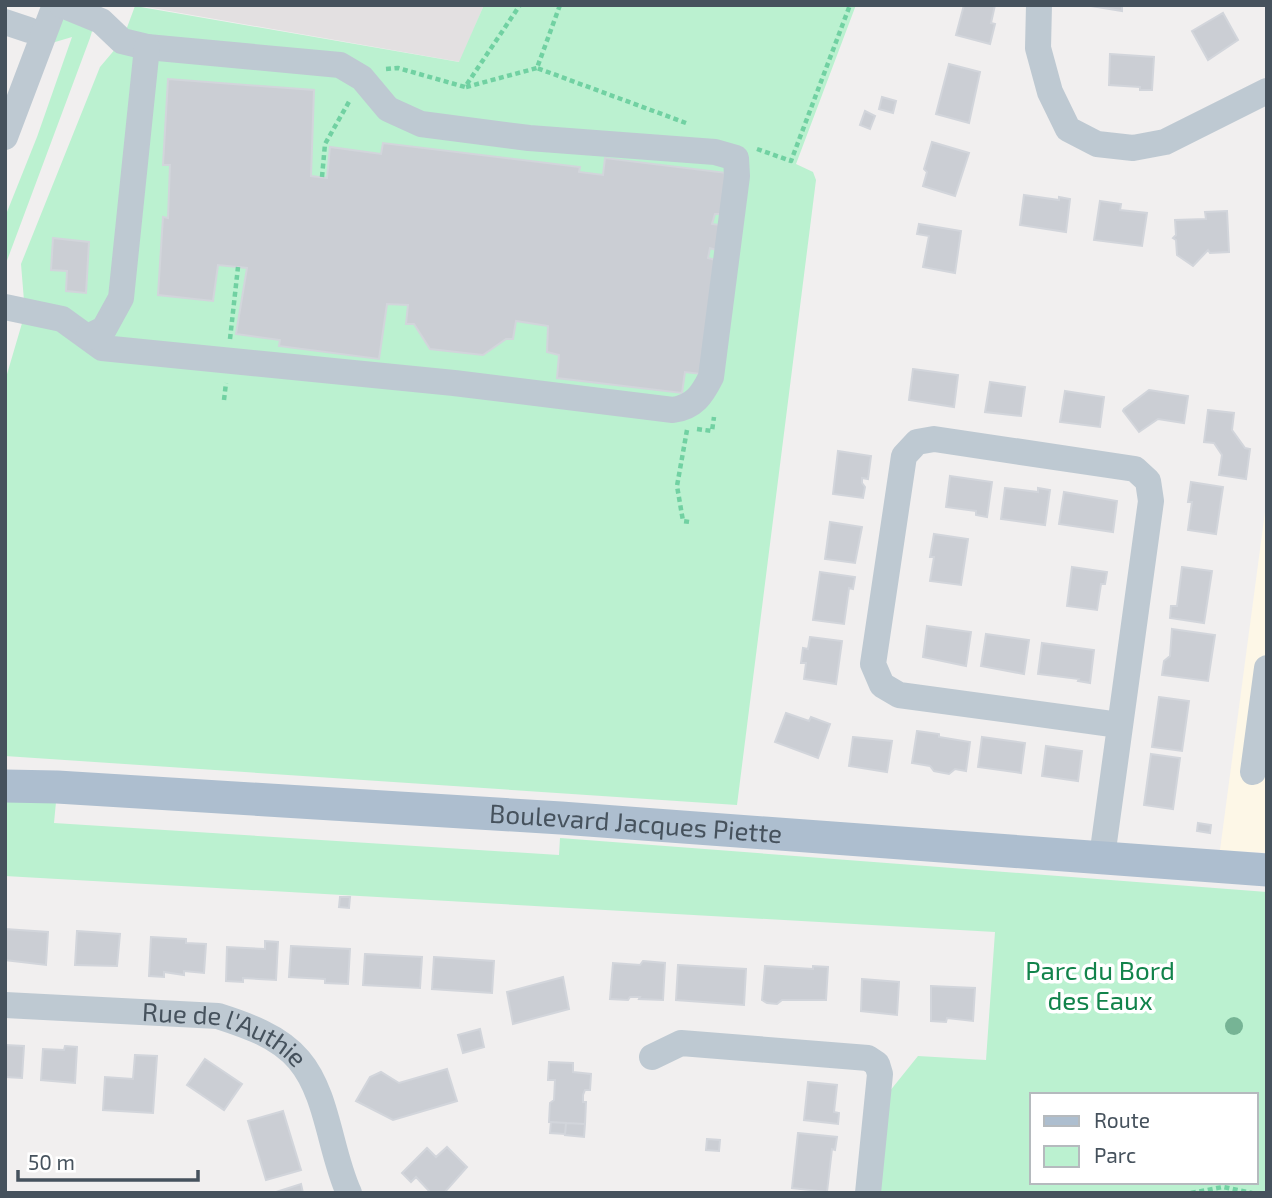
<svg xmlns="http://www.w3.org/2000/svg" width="1272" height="1198" font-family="'Exo 2',sans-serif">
<rect width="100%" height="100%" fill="#f1efef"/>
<path fill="#fdf7e7" d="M1267,497V853L1220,850Z"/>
<path fill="#e3e0e1" d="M135,5H484L460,62Z"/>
<path fill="#bbf1d0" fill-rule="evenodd" d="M484,5H856L796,164L813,172L816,180L737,805L5,756V381L25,313L21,264L100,67L122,41L135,6L459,62Z
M71,18L93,28L90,38L5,266V217L37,137L72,37L45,45L61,20Z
M5,798L56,802L54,823L559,855L560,838L1267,892V1193H868L877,1107L918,1056L986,1060L995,932L5,876ZM1032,1095H1256V1182H1032Z"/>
<path fill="#cbced4" stroke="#d2d5db" stroke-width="2" d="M964,5H995L991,23L995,24L990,44L956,35Z
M1085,5H1122V11Z
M1223,13L1238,40L1208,60L1192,31Z
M1110,54L1154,57L1152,90H1140V87L1109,85Z
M949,64L980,72L969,123L936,114Z
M168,79L314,90L311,176L327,178L330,147L381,154L383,143L580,167L579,172L603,175L605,158L727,173L721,214H715L712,224L720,225L716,250L710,248L708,258L716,260L701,374L685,372L682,393L557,378L559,355L547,352L548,326L516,321L513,339H506L483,355L430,349L414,324H406L408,305L387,304L379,359L279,346L280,340L236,334L247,268L218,265L213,301L158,295L163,217L168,218L170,165H163Z
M882,97L896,101L893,113L879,109Z
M865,111L875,116L870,129L860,125Z
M932,142L969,153L955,196L923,186L927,172L924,169Z
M1024,195L1059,200V197L1070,199L1066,232L1020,225Z
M1100,201L1121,204L1120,210L1147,213L1142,246L1094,240Z
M1227,211L1229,252L1210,253L1208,250L1193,266L1177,255L1176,240L1173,238L1176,235L1175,220L1206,219L1205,212Z
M919,224L961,231L955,273L923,267L929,236L917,234Z
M53,238L89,242L86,293L66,291L67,271L51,270Z
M913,369L958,375L954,407L909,400Z
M990,382L1025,387L1021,416L985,412Z
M1149,390L1188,396L1184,423L1158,419L1139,432L1123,411L1124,409Z
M1065,391L1104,397L1100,427L1060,422Z
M1208,410L1234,413L1232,430L1245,448L1250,449L1246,479L1219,475L1222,455L1214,443L1204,442Z
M838,451L871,456L868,479L862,478V483L865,487L863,498L833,494Z
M950,476L992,482L987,517L976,515V511L946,507Z
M1191,482L1223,487L1216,534L1188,530L1192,502H1188Z
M1005,488L1038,492V488L1050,490L1045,525L1001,519Z
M1064,492L1117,501L1113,532L1059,524Z
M830,522L862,527L855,563L825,559Z
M934,534L968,539L961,585L930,581L934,557H930Z
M1072,567L1107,572L1105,584H1101L1097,610L1067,606Z
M1182,567L1212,571L1204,623L1170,618L1171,606H1177Z
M820,572L855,577L853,589L849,588L844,624L813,620Z
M927,626L971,632L966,666L923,657Z
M1172,629L1215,635L1208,681L1162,675L1164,661L1170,656Z
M986,634L1029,640L1024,674L981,666Z
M810,637L842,641L836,684L804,679L806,663H801L803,648L808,649Z
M1042,643L1094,650L1090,683L1078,681L1079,679L1038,674Z
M1159,697L1189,701L1182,751L1152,747Z
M786,713L809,721L811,717L830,724L818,758L775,742Z
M917,731L939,734V737L970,742L966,771L955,769L949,774L934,771L930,766L912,763Z
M853,737L892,741L887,772L849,766Z
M982,737L1025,743L1021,773L978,767Z
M1046,746L1082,751L1078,781L1042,776Z
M1151,754L1180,758L1173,809L1144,805Z
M1198,823L1211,825L1210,833L1197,831Z
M340,897H350L349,908L339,907Z
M5,929L48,932L46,965L5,960Z
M77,931L120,934L117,966L75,965Z
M151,937L186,939V943L206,944L204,973L184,971V975L164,972V977L149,976Z
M265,941L278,942L276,980L243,978V982L226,981L227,947L265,949Z
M291,946L350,949L348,984L325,983V979L289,977Z
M365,954L422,957L420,988L363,985Z
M434,957L494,961L492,993L432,989Z
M643,961L665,963L663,1000L639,999L640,997H630L628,1000L610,999L613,963L640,965Z
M678,965L746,969L744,1005L676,1000Z
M765,966L813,969V966L828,967L826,1000H782L777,1004L767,1003L762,1000Z
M563,977L569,1009L513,1024L507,992Z
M862,979L899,982L897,1015L861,1011Z
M931,986L975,988L973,1021L947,1018L946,1022L931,1021Z
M480,1029L484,1047L463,1053L458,1035Z
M5,1045L24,1046L22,1078L5,1077Z
M65,1046L77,1047L75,1083L41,1080L43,1049L64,1050Z
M135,1055L157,1056L153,1113L103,1110L105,1077L133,1079Z
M205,1059L242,1084L224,1110L187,1085Z
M549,1062L573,1063V1072L591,1074L590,1090H585L583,1095V1102H586L585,1124L549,1122L550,1103L554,1100L555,1080H548Z
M447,1069L457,1101L393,1120L356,1101L370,1077L381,1072L399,1083Z
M808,1082L837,1085L834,1112L839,1113L838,1124L804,1120Z
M283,1111L301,1170L266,1180L248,1121Z
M551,1122L566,1123L565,1134L550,1133Z
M566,1123L585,1124L584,1137L565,1135Z
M798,1133L837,1137L835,1150L832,1149L827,1192L792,1188Z
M707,1139L720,1140L719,1151L706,1150Z
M447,1147L467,1167L444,1193H431L416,1177L411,1182L402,1173L427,1148L436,1157Z
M301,1184L303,1193H273Z"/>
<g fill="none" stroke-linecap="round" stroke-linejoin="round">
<path stroke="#71d1a2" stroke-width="4.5" stroke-dasharray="5 3.5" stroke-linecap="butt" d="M560,5L537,68L686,123
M386,69L398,68L465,87L520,5
M466,87L537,68
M757,149L791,161L850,5
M322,177L325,144L350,100
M230,339L238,267
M224,400L226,383
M697,429L712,431L714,417
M687,430L677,486L683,521L690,522
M1191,1193L1223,1187L1252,1193"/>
<g stroke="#bec9d2" stroke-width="26">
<path d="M1039,5L1038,48L1050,92L1068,129L1097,144L1133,148L1165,142L1267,91"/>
<path d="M5,22L29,30"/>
<path d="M5,137L55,5"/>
<path d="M5,307L62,319L102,348L454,383L673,410C694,407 702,395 711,377L737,176L736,158L715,152L529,138L421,124L388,109L362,78L340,65L147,47L122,41L101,21L62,5"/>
<path d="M88,337L104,329L121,298L147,47"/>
<path d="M1253,772L1267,668"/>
<path d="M1102,857L1151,501L1148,481L1135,469L934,439L917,442L904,456L873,664L882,685L899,695L1119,725"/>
<path id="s1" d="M5,1005L218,1016C246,1025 279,1036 299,1060C328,1094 330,1152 349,1193"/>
<path d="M652,1057L681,1043L868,1058L877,1064L880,1074L868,1193"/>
</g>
<path stroke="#adbecf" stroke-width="33" id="s2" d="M5,786L57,787L561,818L1267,870"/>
</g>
<circle fill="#76b495" cx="1234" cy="1026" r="9"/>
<g text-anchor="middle" stroke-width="7" stroke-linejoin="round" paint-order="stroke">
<g font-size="26" fill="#46525d" stroke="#fff">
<text dy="9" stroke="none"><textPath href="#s2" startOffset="632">Boulevard Jacques Piette</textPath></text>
<text dy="9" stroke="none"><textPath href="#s1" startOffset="224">Rue de l'Authie</textPath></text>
</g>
<g font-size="26" fill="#12834b" stroke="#fff">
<text x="1100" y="980">Parc du Bord<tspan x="1100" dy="30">des Eaux</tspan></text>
</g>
</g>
<rect width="1272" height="1198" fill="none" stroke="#46525d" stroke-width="14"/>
<rect x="1030" y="1093" width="228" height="91" fill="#ffffff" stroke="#b5babe" stroke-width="2"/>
<rect x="1044" y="1116" width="35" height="10" fill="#adbecf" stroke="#b5babe" stroke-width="2"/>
<text x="1094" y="1128" font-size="21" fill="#46525d">Route</text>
<rect x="1044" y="1146" width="35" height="21" fill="#bbf1d0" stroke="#b5babe" stroke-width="2"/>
<text x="1094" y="1163" font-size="21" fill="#46525d">Parc</text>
<path d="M18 1170v10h180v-10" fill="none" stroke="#46525d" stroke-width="3.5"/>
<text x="28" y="1170" font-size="21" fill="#46525d" stroke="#ffffff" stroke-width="5" paint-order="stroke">50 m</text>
</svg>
